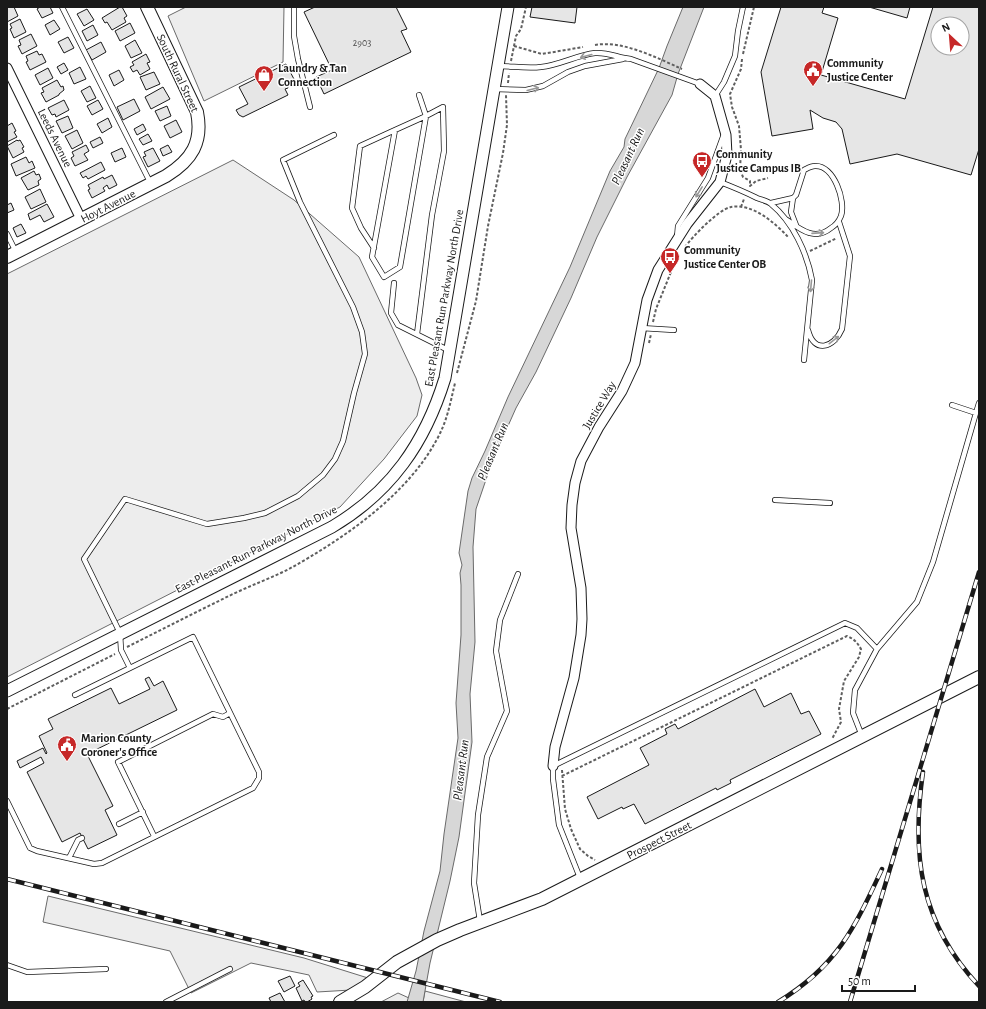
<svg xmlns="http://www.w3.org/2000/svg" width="986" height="1009" font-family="'Alegreya Sans',sans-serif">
<rect width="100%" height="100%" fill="#fff"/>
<path fill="#ededed" stroke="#6a6a6a" d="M186,7H284L283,62L204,101L168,16Z
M233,160L294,200L359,257L416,378L422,395L417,416L384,459L340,507L7,677V274Z
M48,896L304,958L368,978L351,990L317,992L309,975L251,963L191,993L170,951L43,922Z
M425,991L466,1002H423Z
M398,993L409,998L407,1002H381Z"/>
<path fill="#d7d7d7" stroke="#6a6a6a" d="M683,7H704L678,74L672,95L627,177L597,237L571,298L536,372L516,408L492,462L476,509L473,547L475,642L470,694L472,742L459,837L450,881L430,963L423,1002H407L416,971L424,931L440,871L444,834L458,738L456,703L461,635V585L460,573L462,565L459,553L468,491L472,478L485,451L508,397L570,267L610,171L624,147L625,139L659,68L667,46Z"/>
<path fill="#e6e6e6" stroke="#1a1a1a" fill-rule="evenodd" d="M7,7H14L18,16L7,22Z
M40,7H50L53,13L42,18L37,9Z
M120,7H122L127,16L124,18L126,22L112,30L107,22L105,23L102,18Z
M315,7H396L407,29L401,31L411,52L324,94L316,77L332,70L304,12Z
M532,7H577L575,23L530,17Z
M781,7H824L822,13L838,18L821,75L905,99L933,7H979V149L971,175L897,154L850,164L842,129L836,122L823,118L810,110L813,129L772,136L761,72ZM938,24H962V48H938Z
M869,7H910L907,18Z
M87,9L94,20L84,26L77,14Z
M20,19L26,32L14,38L10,29L12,28L10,24Z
M54,20L60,29L50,35L45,25Z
M130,23L135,33L120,41L115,31Z
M93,25L98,35L87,41L82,31Z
M31,34L37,46L22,54L18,46L21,45L19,40Z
M68,37L74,48L64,53L58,42Z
M135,40L142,53L131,58L125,46Z
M101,42L106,52L92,60L86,50Z
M37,51L39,55L42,54L46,62L30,70L26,62L28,61L26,56Z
M146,54L150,62L147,63L150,69L140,75L137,70L133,72L130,67L134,65L132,62Z
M64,63L68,70L61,74L57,67Z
M286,64L295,81L287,85L288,88L285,89L288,95L243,117L239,115L236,110L248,104L239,87Z
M80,67L86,79L74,84L69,73Z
M48,68L53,78L40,85L35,75Z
M119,70L124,80L114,86L109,75Z
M154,72L160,84L146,90L140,77Z
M57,80L61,87L63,86L64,90L59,94V95L46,102L41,93L44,92L42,88Z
M90,86L96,98L87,102L81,91Z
M163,87L170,99L151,109L145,97Z
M134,99L140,111L123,120L117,107Z
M64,100L69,110L56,117L55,114L52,115L48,108Z
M98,100L103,109L92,115L87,106Z
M167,106L171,116L160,121L155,111Z
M68,116L73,128L62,133L56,121Z
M108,118L112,127L102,133L97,124Z
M176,120L182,132L170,138L164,126Z
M12,123L16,131L14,132L17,137L7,142V126Z
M143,124L146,130L137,135L134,129Z
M77,130L83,143L72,149L65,136Z
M148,134L152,141L143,145L139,139Z
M100,137L103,143L93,148L90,142Z
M17,140L18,141L20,140L24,147L22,148L24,152L13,158L7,146Z
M86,145L89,151L84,154L88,160L75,166L71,158L74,156L72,152Z
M168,145L172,152L163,156L160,149Z
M122,148L126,157L115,162L111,153Z
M153,148L160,161L148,167L143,157L146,156L144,152Z
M26,157L29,163L32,161L35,168L16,176L11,164Z
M101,162L105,170L88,179L86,176L83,178L80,173Z
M34,171L36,175L39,174L41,179L38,181L39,185L28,190L21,178Z
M112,175L117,185L109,189L107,185L103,188L105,191L92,198L88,190L90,189L88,185L103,177L104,179Z
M40,189L46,202L31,209L25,197Z
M11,203L14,210L7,213V205Z
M47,204L54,217L44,222L40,215L30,220L28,214Z
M21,224L26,233L17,237L13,228Z
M149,677L154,686L163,681L177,710L87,754L113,806L105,810L117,835L88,849L80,833L62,842L27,772L44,763L41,757L20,768L17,761L43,748L46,754L47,753L39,736L53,729L48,719L111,688L119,704L150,689L145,679Z
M755,689L764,707L791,693L801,714L809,711L821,734L730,780L731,783L717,790L716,788L645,824L634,804L623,809L622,807L598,819L587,797L649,765L640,748L667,734L665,729L675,724L678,729Z
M290,976L295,986L284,992L278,981Z
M303,980L313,996L311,997L312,999L307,1002H305L304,1000L302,1001L296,988L300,986L298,983Z
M280,993L285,1002H271L269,998Z"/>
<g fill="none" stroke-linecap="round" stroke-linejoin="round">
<defs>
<path id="service" d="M62,7L150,182
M294,7V36L298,59L310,107
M498,66C512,66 527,69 541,67C560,65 577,55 595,53C609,52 618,58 631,59L700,84
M494,89L526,90L543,86L568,72L585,66L623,59
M715,96L724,82L735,56L738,31L743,7
M426,116L400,267L384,277L372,257L395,130Z
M720,182C733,187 745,192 757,198C762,200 768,201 771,204C793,222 807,253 812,280L804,360
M793,198L791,212L796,225
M771,203L793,198L796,195L804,170C808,168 811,166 815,166C834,165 846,201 841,216C839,221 836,225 831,228C815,241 801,230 787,220
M7,234L16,252
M677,237L678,226L708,178L724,134
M374,248L361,228L352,208L360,146L395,130
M394,283L391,313L398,325L450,351
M641,328L674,330
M808,330C814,354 834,348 842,329L850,256L839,222
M417,334L432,215L444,151L443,107L426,116L419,95
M976,413L979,403
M775,500L830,503
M877,649L917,602L933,562L976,413L952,405
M130,668L121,650L120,633L84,559L125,499L207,524L244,518L265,513L298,496L323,475L335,459L343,441L354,393L365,354L362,332L353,307L300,202L283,160L334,135
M7,801L30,848L37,851L94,864L102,863L253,788L259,778V772L193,637L75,695
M119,824L143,812
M154,836L118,762L213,714L223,717L230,713
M69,858L78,840L82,838
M580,878L559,825L553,779V766L845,623L857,628L877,649L855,690L853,713L862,736
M480,921L474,883L478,815L487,757L507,711L496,651L500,620L518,574
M7,965L27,972L106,969
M166,1002L230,969"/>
<path id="minor" d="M7,68L81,219
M553,766L555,747L574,678L581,635L582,619L581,588L571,528L572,505L575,483L581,461L599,427L622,391L635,363L647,300L658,270L687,224L720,182L727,155L726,135L715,96L700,84"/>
<path id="tertiary" d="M7,691L332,527C391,492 425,443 445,378L508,7"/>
<path id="secondary" d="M7,257L166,176C192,160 203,142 197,112L147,7
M340,1002L365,987L397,962L437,940L460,930L542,899L979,677"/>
</defs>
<use href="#service" stroke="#1a1a1a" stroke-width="6"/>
<use href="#minor" stroke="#1a1a1a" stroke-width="11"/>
<use href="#tertiary" stroke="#1a1a1a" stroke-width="13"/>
<use href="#secondary" stroke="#1a1a1a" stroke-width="14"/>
<path stroke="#5f5f5f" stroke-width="2" stroke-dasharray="3 2" stroke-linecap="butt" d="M595,45C623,40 657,58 682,69
M514,46L542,54L583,47
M743,54L754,7
M742,59L741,69L730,94L732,107L739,126L741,150L740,170L743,177L750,181V186L756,181L768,178
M511,61L516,36L521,29L526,7
M508,83L509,73
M741,207L744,199
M685,247C692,237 719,209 731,207C753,203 775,223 789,238
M810,251L837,238
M653,322L656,309L675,262
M649,343L651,334
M457,373L476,301L488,226L503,153L507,125L506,95
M127,647C163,629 198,611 233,594C252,585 271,578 289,569C343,539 406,496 436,441C447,422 450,404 455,383
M7,709L115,654
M562,770L565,809L571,829L580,849L588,856L595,860
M562,776L847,636C854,639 857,642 861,649L859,657L844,681L839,709L841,722L832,739"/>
<use href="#service" stroke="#fff" stroke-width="4.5"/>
<use href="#minor" stroke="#fff" stroke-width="9"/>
<use href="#tertiary" stroke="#fff" stroke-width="11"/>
<use href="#secondary" stroke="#fff" stroke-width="12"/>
<defs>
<path id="rail" d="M923,772C911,855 920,923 979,986
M7,879L500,1002
M778,1002C837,966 854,929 882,869
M850,1002L979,572"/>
</defs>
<use href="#rail" stroke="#1a1a1a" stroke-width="4.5"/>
<use href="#rail" stroke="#fff" stroke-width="3" stroke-dasharray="9" stroke-linecap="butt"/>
</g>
<defs><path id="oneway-shaft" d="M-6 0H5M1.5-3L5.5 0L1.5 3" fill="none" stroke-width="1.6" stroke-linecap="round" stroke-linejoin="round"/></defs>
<g stroke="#989898">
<use href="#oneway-shaft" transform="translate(586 56) rotate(165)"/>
<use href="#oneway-shaft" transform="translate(533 89) rotate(-14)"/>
<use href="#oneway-shaft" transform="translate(699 192) rotate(122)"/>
<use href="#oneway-shaft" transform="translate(818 233) rotate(-4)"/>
<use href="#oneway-shaft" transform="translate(811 286) rotate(95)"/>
<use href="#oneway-shaft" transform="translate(834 340) rotate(-38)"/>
</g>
<defs>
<symbol id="civic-pin" viewBox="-11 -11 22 30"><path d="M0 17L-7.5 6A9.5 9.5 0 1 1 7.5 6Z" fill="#c62828" stroke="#fff"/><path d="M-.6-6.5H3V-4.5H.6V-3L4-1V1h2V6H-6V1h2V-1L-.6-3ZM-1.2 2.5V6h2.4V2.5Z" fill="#fff"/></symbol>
<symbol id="shop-pin" viewBox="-11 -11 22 30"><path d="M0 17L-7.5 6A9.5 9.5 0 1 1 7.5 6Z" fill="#c62828" stroke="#fff"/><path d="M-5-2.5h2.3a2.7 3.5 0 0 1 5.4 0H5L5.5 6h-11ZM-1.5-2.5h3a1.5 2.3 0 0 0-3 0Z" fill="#fff"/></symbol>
<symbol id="bus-pin" viewBox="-11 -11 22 30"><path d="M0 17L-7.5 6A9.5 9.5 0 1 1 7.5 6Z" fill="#c62828" stroke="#fff"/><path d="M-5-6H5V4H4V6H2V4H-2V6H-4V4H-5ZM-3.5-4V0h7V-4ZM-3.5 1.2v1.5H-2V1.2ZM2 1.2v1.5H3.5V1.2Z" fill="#fff"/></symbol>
</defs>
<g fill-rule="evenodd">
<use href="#civic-pin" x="802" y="59" width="22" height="30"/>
<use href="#shop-pin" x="253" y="64" width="22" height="30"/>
<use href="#bus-pin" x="691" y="150" width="22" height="30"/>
<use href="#bus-pin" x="659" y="246" width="22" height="30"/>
<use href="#civic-pin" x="56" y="734" width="22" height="30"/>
</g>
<g text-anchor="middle" stroke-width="3" stroke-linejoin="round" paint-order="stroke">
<g font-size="10" fill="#4d4d4d">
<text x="362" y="46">2903</text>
</g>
<g font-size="12" font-weight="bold" fill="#1a1a1a" stroke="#fff" text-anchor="start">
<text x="827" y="67">Community<tspan x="827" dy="14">Justice Center</tspan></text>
<text x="278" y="72">Laundry &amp; Tan<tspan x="278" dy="14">Connection</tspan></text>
<text x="716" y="158">Community<tspan x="716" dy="14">Justice Campus IB</tspan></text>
<text x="684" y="254">Community<tspan x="684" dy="14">Justice Center OB</tspan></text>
<text x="81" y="742">Marion County<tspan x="81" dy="14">Coroner's Office</tspan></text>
</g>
<g font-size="12" fill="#1a1a1a" stroke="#fff">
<text transform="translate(178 73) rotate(65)" y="4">South Rural Street</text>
<text transform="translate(55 138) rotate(64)" y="4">Leeds Avenue</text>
<text transform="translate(108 206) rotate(-27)" y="4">Hoyt Avenue</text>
<text transform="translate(444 298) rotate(-80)" y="4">East Pleasant Run Parkway North Drive</text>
<text transform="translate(599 405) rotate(-59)" y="4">Justice Way</text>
<text transform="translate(256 549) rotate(-27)" y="4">East Pleasant Run Parkway North Drive</text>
<text transform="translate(659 840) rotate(-27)" y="4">Prospect Street</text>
</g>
<g font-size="13" font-style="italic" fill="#1a1a1a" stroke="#fff">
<text transform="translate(627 156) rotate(-65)" y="5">Pleasant Run</text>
<text transform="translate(492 451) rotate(-67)" y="5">Pleasant Run</text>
<text transform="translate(460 770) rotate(-83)" y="5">Pleasant Run</text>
</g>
</g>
<rect width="986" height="1009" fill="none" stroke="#1a1a1a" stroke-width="16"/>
<g transform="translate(950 36) rotate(334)"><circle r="19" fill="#ffffff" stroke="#a3a3a3"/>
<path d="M0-3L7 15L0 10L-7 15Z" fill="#c62828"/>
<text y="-6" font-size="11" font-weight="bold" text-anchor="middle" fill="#1a1a1a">N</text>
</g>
<path d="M842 985v6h73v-6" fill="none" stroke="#1a1a1a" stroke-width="2"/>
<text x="848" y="985" font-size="12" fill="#1a1a1a" stroke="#ffffff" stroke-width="3" paint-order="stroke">50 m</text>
</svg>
